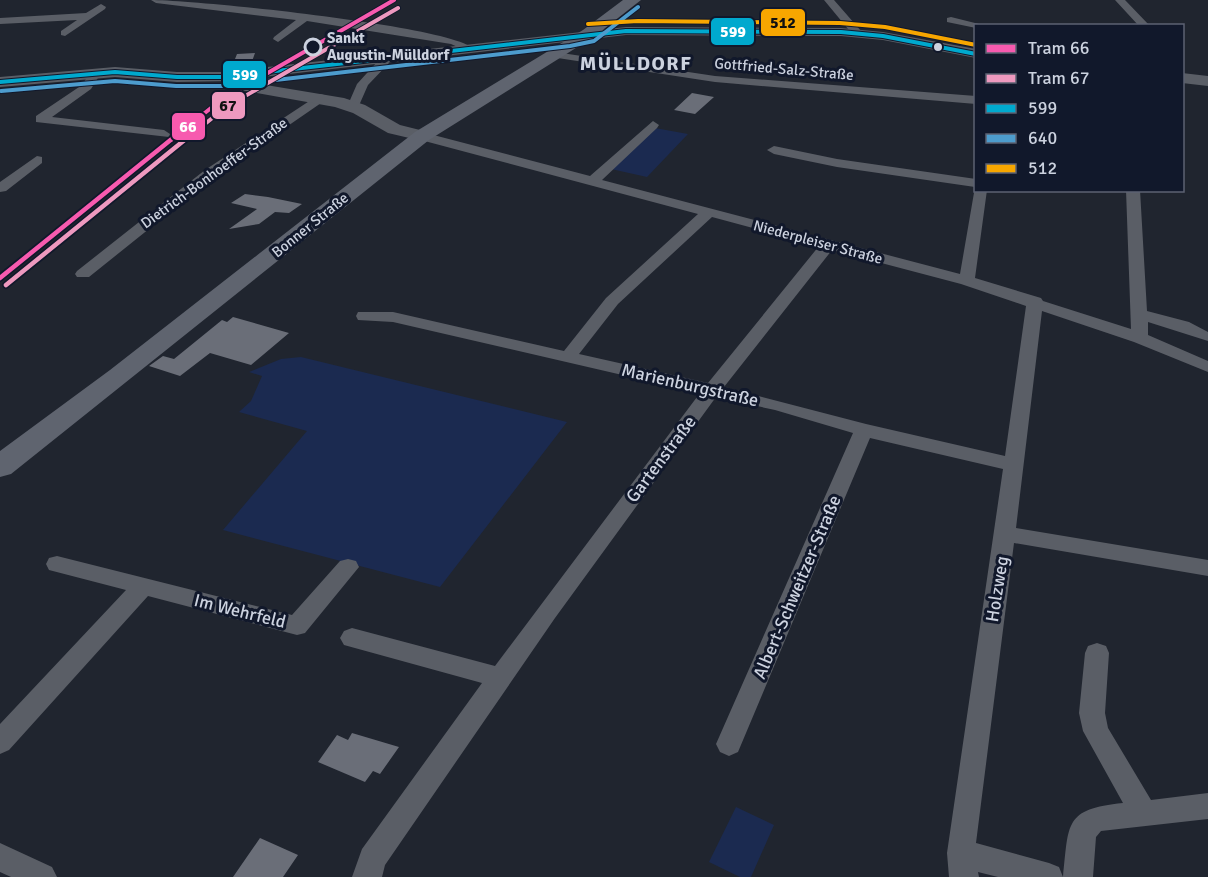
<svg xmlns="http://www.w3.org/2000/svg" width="1208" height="877" font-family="Signika,sans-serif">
<rect width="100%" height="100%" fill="#20252f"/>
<path fill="#1b2a50" d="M655,128L688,134L647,177L611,169Z
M301,357L567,422L440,587L223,530L307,431L239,412L251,401L262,376L249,372L281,359Z
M736,807L774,825L751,877H740L709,862Z"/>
<path fill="#6a6e78" d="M255,53L250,67L231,69L237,54Z
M692,93L714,97L695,114L674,110Z
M245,194L268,197L302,204L289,213L275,212L259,224L229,229L257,209L231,203Z
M233,317L289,333L251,365L210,353L180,376L149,366L163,356L174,359L222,320L227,322Z
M352,733L399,747L380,774L373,771L365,782L318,762L337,735L348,740Z
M260,838L298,855L283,877H233Z"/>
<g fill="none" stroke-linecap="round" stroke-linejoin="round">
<path fill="#5a5e66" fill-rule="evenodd" d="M151,0C196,0 451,26 474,49L469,52L451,44L307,21L278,42L273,39L274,37L296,20L156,3Z
M824,0H834L861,31V35H853Z
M1115,0H1125L1150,26H1139Z
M101,4L106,7L105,9L65,36L61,35V31L77,20L0,24V18L86,13Z
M951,17L987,26H976V28L947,22V18Z
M555,52L715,76L976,96V104L715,82L551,57L549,55Z
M378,57H386L389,63L368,85L357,110H349L347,107L357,84L377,62Z
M95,70L101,73L91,89L52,117L164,130L170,134L169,137L36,122V116L82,85L91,71Z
M320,94L324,95V101L215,176L89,277H77L75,274L77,271L205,170Z
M653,121L659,125L657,128L602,180L960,274L975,187L837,167L774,154L767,150L774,146L837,159L976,179V190H987L975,278L1041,298L1043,301L1131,329L1126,190H1140L1147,311L1189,322L1208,332V341L1148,322V335L1208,361V372L1134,342L1042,311L1016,528L1208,560V576L1014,543L976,843L1049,863L1059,867L1063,877C1069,823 1064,809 1123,803L1083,731L1079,713L1085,653L1088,646L1097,643L1106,646L1109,653L1105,713L1108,728L1151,800L1208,793V819L1101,831L1096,837L1093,877H998L978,872L979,877H949L947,853L1003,469L870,438L738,752L729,756L720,752L716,744L853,433L775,410L716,397L555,618L385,865L382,877H352L362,849L482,683L344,645L340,638L344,631L352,628L495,666L700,393L393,322L358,320L356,316L358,312H393L564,351L606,298L698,214L417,139L416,136L422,132L590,176ZM712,217L819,246L708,383L579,354L618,304ZM832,250L961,284L1026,306L1005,456L866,424L724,387Z
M37,156L42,157V163L6,191L0,192V182Z
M57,556L292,615L340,561L348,559L356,561L359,567L305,633L297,635L148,596L9,750L0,754V724L126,590L49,570L46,564L49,558Z
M0,843L52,867L57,877H11L0,872Z"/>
<path fill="#5a5e66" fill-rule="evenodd" d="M626,27L841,28L883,32L976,49V58L883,40L841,36L626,35L236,80L344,98L365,105L400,125L428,132L431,136L422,141L388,133L353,113L335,107L229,88L227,85L233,81L177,82L115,77L0,87V77L115,67L177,72H223Z
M1182,73L1208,76V86L1182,83Z"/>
<path fill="#5f646f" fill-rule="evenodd" d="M623,0H641L595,36L429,140L11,474L0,477V451L110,370L415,132L583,30Z"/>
<defs>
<path id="bus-1" d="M0,82L115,72L177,77H223L626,31L841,32L883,36L976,54"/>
<path id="bus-2" d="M1,91L115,81L176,86H224L570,46L594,41L638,7"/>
<path id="bus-3" d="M588,24L638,21L840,23L885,27L976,45"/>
</defs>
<use href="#bus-1" stroke="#11182b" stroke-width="6"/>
<use href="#bus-2" stroke="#11182b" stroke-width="6"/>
<use href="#bus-3" stroke="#11182b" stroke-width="6"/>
<use href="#bus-1" stroke="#00a9ce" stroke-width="4"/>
<use href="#bus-2" stroke="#4d9ccd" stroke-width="4"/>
<use href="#bus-3" stroke="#f7a600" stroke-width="4"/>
<defs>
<path id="tram-1-far1" d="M171,140L221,100L394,0"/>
<path id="tram-1" d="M0,278L173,138"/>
<path id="tram-2-far1" d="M185,140L226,107L398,8"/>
<path id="tram-2" d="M6,285L187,138"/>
</defs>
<use href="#tram-1-far1" stroke="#11182b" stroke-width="6"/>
<use href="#tram-1" stroke="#11182b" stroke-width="8"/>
<use href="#tram-2-far1" stroke="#11182b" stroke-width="6"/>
<use href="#tram-2" stroke="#11182b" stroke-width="8"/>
<use href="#tram-1-far1" stroke="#f75aaf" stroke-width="4"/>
<use href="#tram-1" stroke="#f75aaf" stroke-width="4.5"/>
<use href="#tram-2-far1" stroke="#ee99bf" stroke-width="4"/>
<use href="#tram-2" stroke="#ee99bf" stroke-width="4.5"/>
</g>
<circle fill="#11182b" stroke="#ccd2df" stroke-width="3" cx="313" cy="47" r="8"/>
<circle fill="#ccd2df" stroke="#11182b" stroke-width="2" cx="938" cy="47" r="5"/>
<g text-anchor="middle" stroke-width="6" stroke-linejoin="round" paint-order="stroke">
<g font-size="15" font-weight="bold" fill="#ccd2df" stroke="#11182b" text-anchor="start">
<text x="327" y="43">Sankt<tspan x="327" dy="17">Augustin-Mülldorf</tspan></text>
</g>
<g font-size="15" fill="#ccd2df" stroke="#11182b">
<text transform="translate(784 69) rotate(5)" y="5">Gottfried-Salz-Straße</text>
<text transform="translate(214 173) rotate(-36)" y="5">Dietrich-Bonhoeffer-Straße</text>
<text transform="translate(310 225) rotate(-39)" y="5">Bonner Straße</text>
<text transform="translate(818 242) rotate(15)" y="5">Niederpleiser Straße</text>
</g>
<g font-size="18" fill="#ccd2df" stroke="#11182b">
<text transform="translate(690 385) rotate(13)" y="6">Marienburgstraße</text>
<text transform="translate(661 459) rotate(-53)" y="6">Gartenstraße</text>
<text transform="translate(797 587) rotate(-67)" y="6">Albert-Schweitzer-Straße</text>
<text transform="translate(997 589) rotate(-81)" y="6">Holzweg</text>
<text transform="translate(240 611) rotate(14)" y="6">Im Wehrfeld</text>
</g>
<g font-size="20" font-weight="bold" letter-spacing="1.5" fill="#ccd2df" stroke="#11182b">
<text x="636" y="70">MÜLLDORF</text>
</g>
</g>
<g stroke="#11182b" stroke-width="2">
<rect x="760" y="8" width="46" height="29" rx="6" fill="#f7a600"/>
<rect x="710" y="17" width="45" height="29" rx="6" fill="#00a9ce"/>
<rect x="222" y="60" width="45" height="29" rx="6" fill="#00a9ce"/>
<rect x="211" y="91" width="35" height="29" rx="6" fill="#ee99bf"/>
<rect x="171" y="112" width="35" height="29" rx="6" fill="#f75aaf"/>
</g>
<g font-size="16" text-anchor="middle" font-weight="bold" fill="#fff">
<text x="733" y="37">599</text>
<text x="245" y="80">599</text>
<text x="188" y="132">66</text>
</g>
<g font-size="16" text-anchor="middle" font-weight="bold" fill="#111">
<text x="783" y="28">512</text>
<text x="228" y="111">67</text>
</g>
<rect x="974" y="24" width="210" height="168" fill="#11182b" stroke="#5c6273" stroke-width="1.5"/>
<rect x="986" y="44" width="30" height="9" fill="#f75aaf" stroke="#5c6273" stroke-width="1.5"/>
<text x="1028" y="54" font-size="18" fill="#ccd2df">Tram 66</text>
<rect x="986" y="74" width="30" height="9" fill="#ee99bf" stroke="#5c6273" stroke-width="1.5"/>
<text x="1028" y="84" font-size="18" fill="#ccd2df">Tram 67</text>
<rect x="986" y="104" width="30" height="9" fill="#00a9ce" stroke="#5c6273" stroke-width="1.5"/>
<text x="1028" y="114" font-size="18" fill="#ccd2df">599</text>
<rect x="986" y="134" width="30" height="9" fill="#4d9ccd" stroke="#5c6273" stroke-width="1.5"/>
<text x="1028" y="144" font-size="18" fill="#ccd2df">640</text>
<rect x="986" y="164" width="30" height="9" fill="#f7a600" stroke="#5c6273" stroke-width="1.5"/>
<text x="1028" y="174" font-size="18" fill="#ccd2df">512</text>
</svg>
